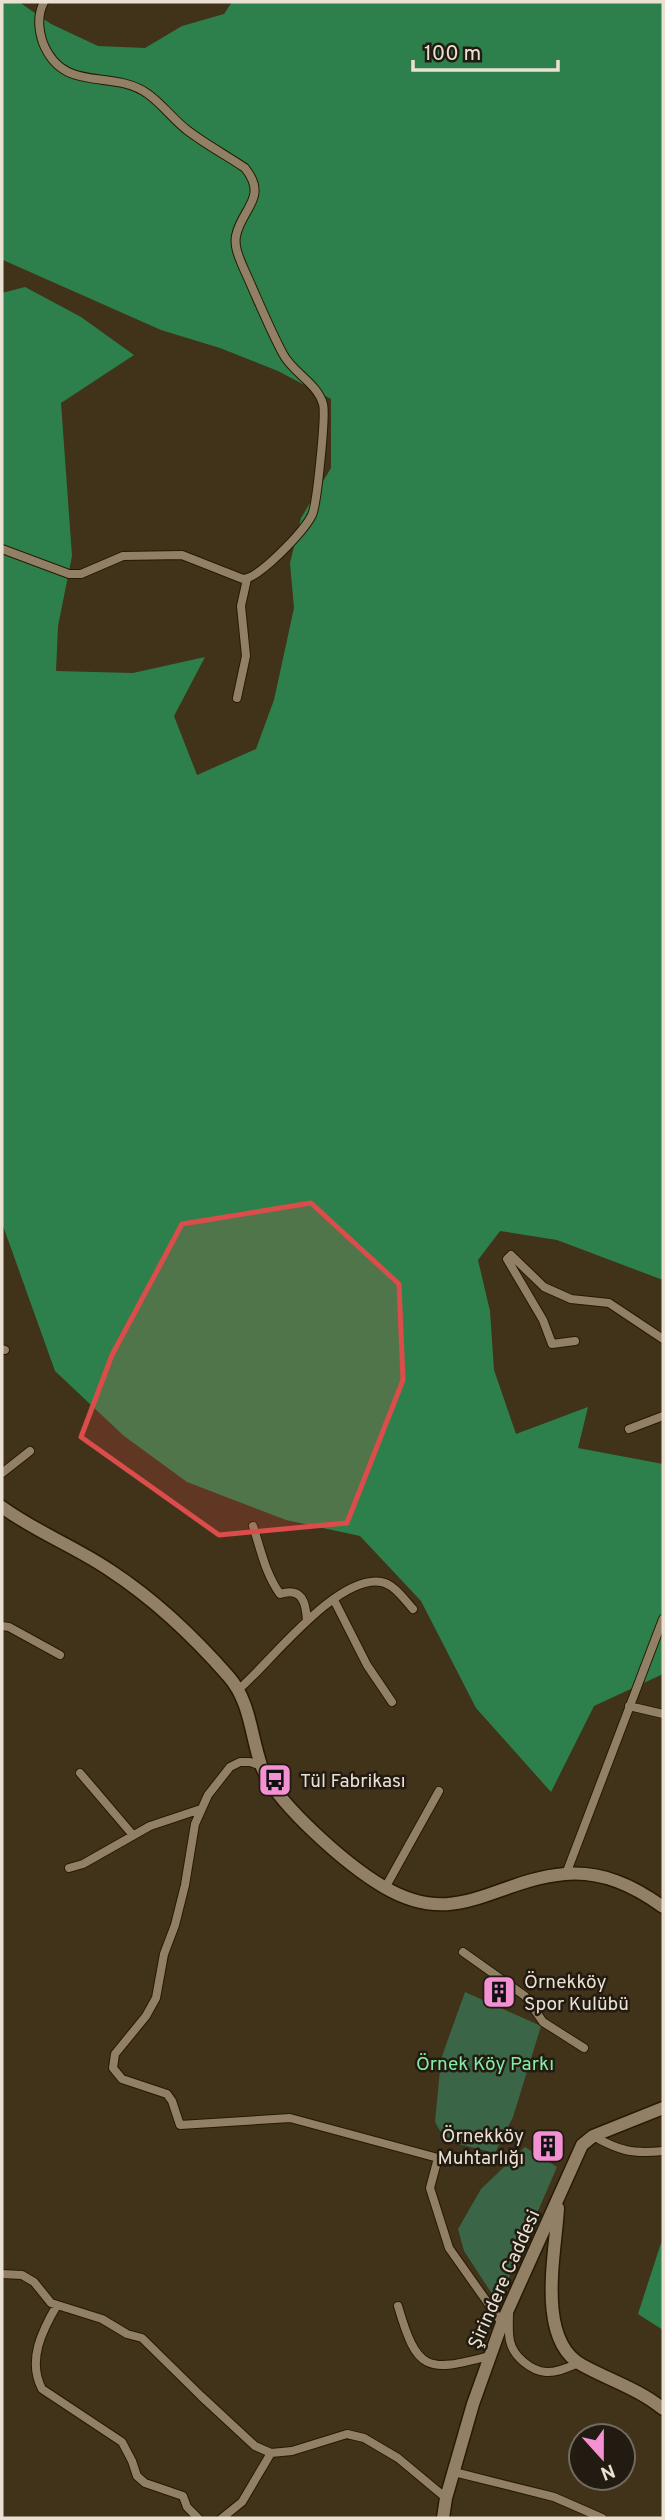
<svg xmlns="http://www.w3.org/2000/svg" width="665" height="2520" font-family="Overpass,sans-serif">
<rect width="100%" height="100%" fill="#41321a"/>
<path fill="#3a6647" d="M465,1992L541,2026L513,2117L495,2153L446,2141L435,2122L441,2059Z
M525,2147L557,2167L498,2303L464,2251L458,2229L481,2189Z"/>
<path fill="#2d804c" d="M2,2H19L51,24L98,46L145,48L182,26L224,14L232,2H663V1280L557,1240L500,1231L478,1260L490,1311L494,1370L516,1434L588,1407L578,1448L663,1464V1674L594,1706L551,1792L476,1708L421,1601L360,1536L286,1520L187,1482L124,1436L55,1371L2,1223V293L25,287L81,317L134,355L61,403L72,556L58,626L56,671L133,673L205,657L174,716L197,775L256,749L274,700L294,608L290,563L301,518L331,468V399L278,371L220,348L161,330L3,260Z
M661,2243H663V2330L638,2314Z"/>
<g fill="none" stroke-linecap="round" stroke-linejoin="round">
<defs>
<path id="street" d="M2,549L69,574H81L123,556L182,555L243,579C260,578 304,531 312,515C317,504 326,415 323,404C317,383 293,373 283,354C268,326 256,295 243,267C239,257 234,247 236,236C241,209 269,198 245,168C226,155 205,144 187,130C173,119 162,104 148,94C112,68 64,95 43,43C38,28 37,15 44,2
M237,698L246,656L241,606L247,579
M575,1341L552,1344L543,1320L507,1259L511,1255L544,1287L571,1299L609,1303L663,1339
M2,1349L5,1350
M629,1429L663,1416
M2,1473L30,1451
M253,1526C261,1550 265,1573 280,1594C302,1587 306,1602 307,1621
M334,1600L367,1665L392,1702
M2,1626L9,1627L60,1655
M238,1690C270,1663 336,1575 381,1582C394,1584 404,1599 413,1609
M629,1706L663,1714
M262,1766L250,1762H240L230,1767L208,1795L195,1824L185,1885L175,1925L164,1954L156,1998L146,2016L115,2054L113,2068L122,2079L167,2094L172,2101L180,2125L290,2118L438,2158L430,2188L449,2248L502,2323
M80,1773L132,1834
M69,1868L83,1864L150,1826L201,1809
M566,1874L663,1619
M385,1888L439,1791
M463,1952L525,1996L543,2022L584,2048
M593,2136C620,2151 632,2154 663,2151
M2,2274L22,2275L34,2282L51,2303L102,2319L127,2334L142,2338L201,2396L255,2446L271,2453L292,2451L347,2434L364,2438L398,2458L446,2498
M57,2305C42,2331 27,2360 42,2389L122,2442L132,2461L137,2476L145,2483L183,2496L187,2507L198,2518
M398,2306C417,2371 426,2373 489,2356
M509,2312C509,2322 508,2332 510,2341C513,2356 531,2371 546,2372C557,2373 569,2367 579,2363
M454,2472L554,2497L602,2518
M222,2518L242,2502L271,2453"/>
<path id="secondary" d="M2,1507C36,1532 76,1547 111,1571C155,1600 195,1638 229,1677C250,1701 251,1736 261,1765C275,1803 348,1866 384,1887C457,1930 494,1880 565,1874C603,1871 634,1886 663,1907
M558,2208C556,2251 535,2339 582,2365C609,2380 639,2389 663,2409
M443,2518L446,2498L473,2404L502,2323L582,2145L593,2136L663,2108"/>
</defs>
<use href="#street" stroke="#271903" stroke-width="10"/>
<use href="#secondary" stroke="#271903" stroke-width="15"/>
<use href="#street" stroke="#928066" stroke-width="8"/>
<use href="#secondary" stroke="#928066" stroke-width="12"/>
</g>
<path fill="#da4d4a" fill-opacity="0.2" stroke="#da4d4a" stroke-width="5" stroke-linejoin="round" d="M311,1203L399,1284L403,1380L347,1523L219,1535L81,1437L112,1355L182,1224Z"/>
<defs>
<symbol id="bus-square" viewBox="-11 -11 22 22"><rect x="-9" y="-9" width="18" height="18" rx="4" fill="#f491d3" stroke="#221b11"/><path d="M-5-6H5V4H4V6H2V4H-2V6H-4V4H-5ZM-3.5-4V0h7V-4ZM-3.5 1.2v1.5H-2V1.2ZM2 1.2v1.5H3.5V1.2Z" fill="#111"/></symbol>
<symbol id="building-square" viewBox="-11 -11 22 22"><rect x="-9" y="-9" width="18" height="18" rx="4" fill="#f491d3" stroke="#221b11"/><path d="M-4-6H4V6H1V3H-1V6H-4ZM-2.5-4.3h1.7v1.8h-1.7ZM.8-4.3h1.7v1.8H.8ZM-2.5-1h1.7V.8h-1.7ZM.8-1h1.7V.8H.8Z" fill="#111"/></symbol>
</defs>
<g fill-rule="evenodd">
<use href="#bus-square" x="256" y="1761" width="38" height="38"/>
<use href="#building-square" x="480" y="1973" width="38" height="38"/>
<use href="#building-square" x="529" y="2127" width="38" height="38"/>
</g>
<g text-anchor="middle" stroke-width="5" stroke-linejoin="round" paint-order="stroke">
<g font-size="19" fill="#ebe1d3" stroke="#221b11" text-anchor="start">
<text x="300" y="1787">Tül Fabrikası</text>
<text x="524" y="1988">Örnekköy<tspan x="524" dy="22">Spor Kulübü</tspan></text>
<text x="524" y="2142" text-anchor="end">Örnekköy<tspan x="524" dy="22">Muhtarlığı</tspan></text>
</g>
<g font-size="19" fill="#82eda5" stroke="#221b11">
<text x="485" y="2070">Örnek Köy Parkı</text>
</g>
<g font-size="19" fill="#ebe1d3" stroke="#221b11">
<text transform="translate(503 2279) rotate(-66)" y="7">Şirindere Caddesi</text>
</g>
</g>
<rect width="665" height="2520" fill="none" stroke="#ebe1d3" stroke-width="7"/>
<g transform="translate(602 2457) rotate(159)"><circle r="33" fill="#221b11" stroke="#726a5f" stroke-width="2"/>
<path d="M0-5L12 26L0 18L-12 26Z" fill="#f491d3"/>
<text y="-10" font-size="19" font-weight="bold" text-anchor="middle" fill="#ebe1d3">N</text>
</g>
<path d="M413 60v10h145v-10" fill="none" stroke="#ebe1d3" stroke-width="3.5"/>
<text x="424" y="60" font-size="21" fill="#ebe1d3" stroke="#221b11" stroke-width="5" paint-order="stroke">100 m</text>
</svg>
